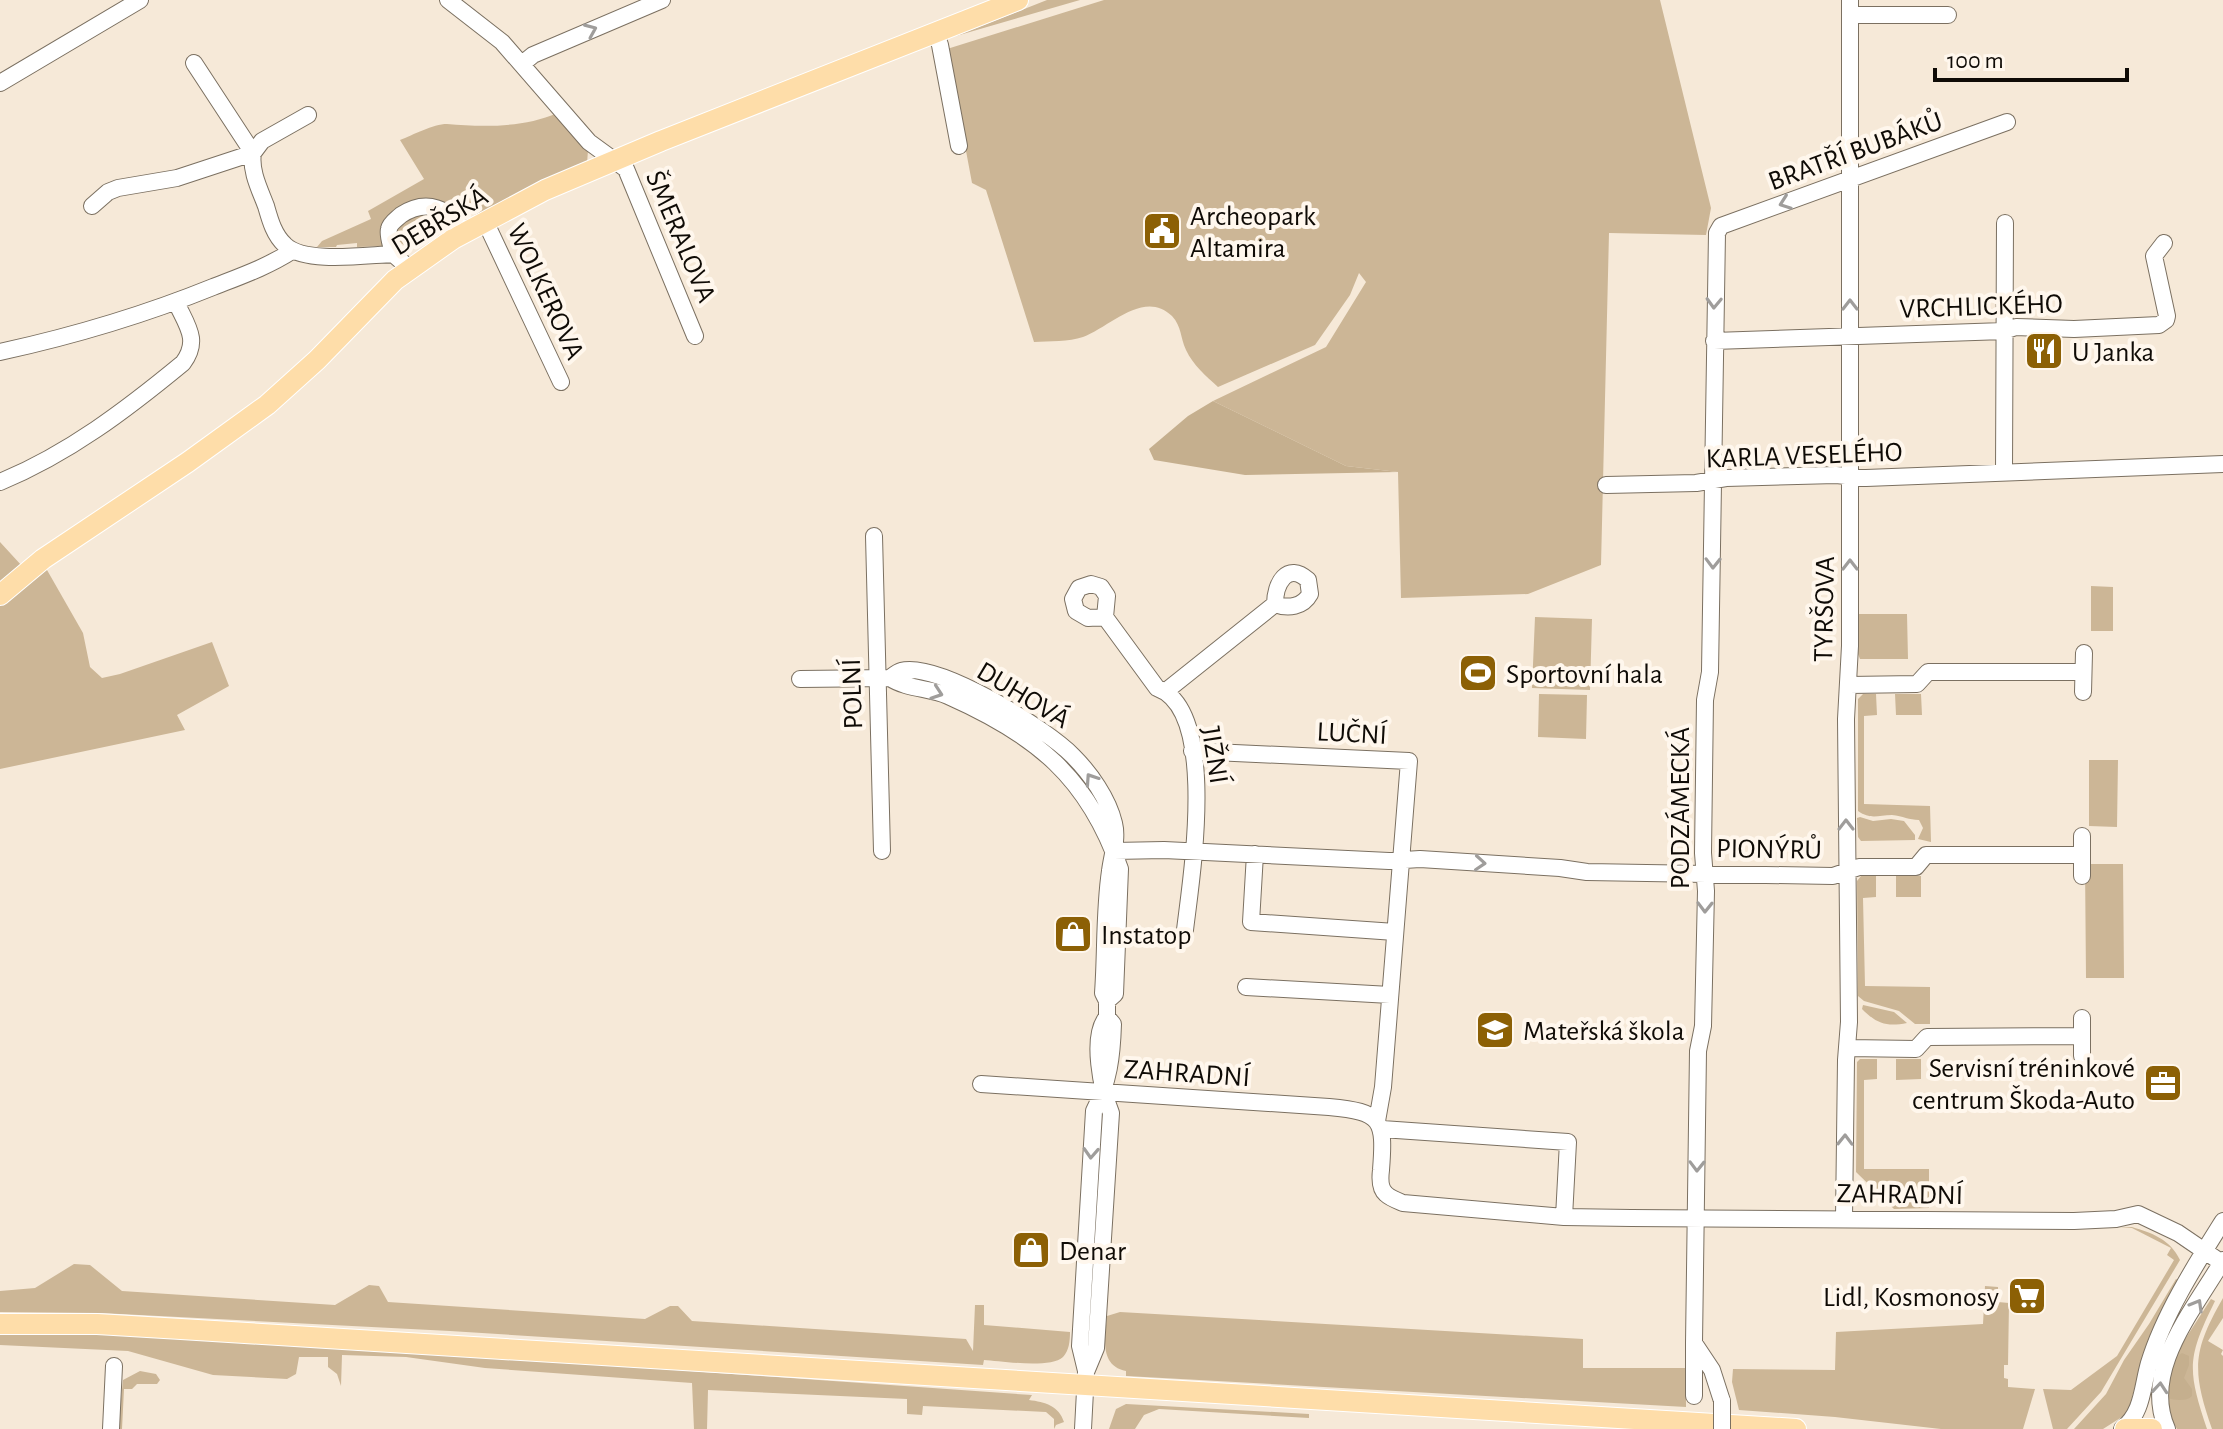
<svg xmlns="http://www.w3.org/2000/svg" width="2223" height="1429" font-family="'Alegreya Sans',sans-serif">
<rect width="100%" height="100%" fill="#f6e9d8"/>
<path fill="#ccb696" d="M1047,0H1080L956,36Z
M1104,0H1660L1711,208L1706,235L1609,233L1601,565L1528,594L1401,598L1398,472L1346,466L1213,401L1326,347L1366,282L1359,273L1350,295L1315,345L1218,387C1206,376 1193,365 1186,350C1180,337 1182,327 1172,316C1144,289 1110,327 1083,337C1069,342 1049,341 1034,342L986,190L972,183L947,49Z
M557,113L588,150L587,164L476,215L457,209L413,203L385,246L357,247V243L337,245L336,247H317L322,241L371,219L368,211L424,179L400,140C413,135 433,124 447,124C482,127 524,128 557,113Z
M425,210L441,219L442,226L407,247C398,242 395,237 395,227Z
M0,542L22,566L0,586Z
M43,563L83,633L90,667L102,678L120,674L212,642L229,686L177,715L185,730L0,769V601Z
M2091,586L2113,587V631H2091Z
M1858,614H1907L1908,659H1860L1858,654Z
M1535,617L1592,619L1590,690L1532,688Z
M1539,694L1587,695L1586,739L1538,737Z
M1863,694H1876L1877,715L1864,716V804L1930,806L1931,842L1918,839L1923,828L1919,820C1909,820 1903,816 1892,815C1878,815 1871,820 1858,811V699Z
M1895,694H1921L1922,715H1896Z
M2089,760H2118L2117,827L2089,826Z
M1860,817L1873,821L1891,819L1904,821L1915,835V840L1861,841L1858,837L1857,818Z
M2085,864H2123L2124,978H2086Z
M1861,876H1876V897L1863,898L1865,986L1930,987V1024H1915L1899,1011L1864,1001L1858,996L1857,881Z
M1896,876H1921V897H1896Z
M1863,1005L1894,1012L1907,1023C1887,1027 1877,1024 1862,1009Z
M1860,1059H1877V1079L1864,1080V1169H1929V1208L1894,1209L1856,1172L1857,1062Z
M1896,1059H1921V1079L1896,1080Z
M2132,1227C2152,1233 2170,1239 2180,1260L2101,1392L2067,1429H2053L2043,1389L2071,1390L2117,1356L2174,1260L2167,1255L2171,1248L2132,1228H2119Z
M74,1264L90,1265L122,1291L335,1305L369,1285L379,1286L388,1302L645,1319L670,1306H678L692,1321L966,1339L973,1351L975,1305H984V1325L1070,1332C1070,1341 1069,1351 1063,1357C1050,1369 1001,1361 984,1360L983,1365L450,1331L100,1313L0,1312V1291L35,1288Z
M2176,1279L2181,1282L2141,1363L2129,1409L2125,1415L2103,1429H2074L2106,1394L2124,1360L2149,1324Z
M1985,1286L1998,1287V1302L2009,1303L2008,1365H2004V1378L2008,1379V1387L2035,1389L2023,1429H1941L1835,1417L1739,1410L1732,1382L1733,1369L1835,1370L1836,1332L1983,1324Z
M2223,1298V1318L2208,1341L2223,1350L2221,1354L2223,1356V1429H2212C2192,1371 2192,1352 2223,1298Z
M2211,1299L2215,1301C2187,1358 2187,1369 2207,1429H2177L2165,1408L2178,1350Z
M1120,1312L1583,1339V1368H1686V1407L1126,1376V1371C1099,1366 1105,1337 1107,1316Z
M0,1334H97L447,1354L1032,1395L1029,1400C1045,1402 1059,1406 1064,1422L1056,1425L1054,1429V1419L1046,1412L923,1406L922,1415L907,1414V1399L708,1390L707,1429H694L692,1383L485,1368L406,1357L342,1355L341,1386L337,1374L328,1367V1357H299L296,1374L287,1379L213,1375L128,1351L0,1345Z
M140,1371L156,1374L160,1380L157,1384H137L132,1389H124L122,1429H118L123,1380Z
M1126,1404L1309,1414V1418L1159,1409L1144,1415L1135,1429H1109L1116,1409Z"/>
<path fill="#c5af8e" d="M1213,401L1346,466L1398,472L1245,475L1154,460L1149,449L1188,416Z
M2182,1353L2189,1356V1365L2184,1378L2192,1389V1396C2186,1402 2175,1400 2167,1398C2168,1383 2168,1362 2182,1353Z"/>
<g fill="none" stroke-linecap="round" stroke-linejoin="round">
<defs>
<path id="minor" d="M448,0L502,42L589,142L626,169L695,336
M1851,15H1948
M936,34L940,45L959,146
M194,63L253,153C250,171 260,190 266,206C270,220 274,235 285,245C304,264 366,255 393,254L409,268
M522,64L533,55L662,0
M0,83L140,0
M92,206L108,192L118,188L177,178L253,153L262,141L308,115
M486,223L561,382
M393,254C392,247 387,236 389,229C390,223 397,219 401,215C427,198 449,208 465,233
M1714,341L2004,331L2016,327L2074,329L2159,325L2166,320L2167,316L2154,256L2164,243
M0,352C73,336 144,315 213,287C241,276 267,267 292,251
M2004,473L2005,223
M0,482C68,454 126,410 183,363C200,340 187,326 176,302
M1606,485L1696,483L1726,478L1836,475L1866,478L2223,464
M874,536L882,851
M1105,617L1107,596L1101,587L1091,584L1079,588L1073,599L1076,611L1088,618L1105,617L1157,688C1219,710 1191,879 1185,930
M890,678C891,677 899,671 901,671C938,661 1047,729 1073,756C1090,773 1108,798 1114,823C1118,839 1112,855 1110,871C1104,911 1106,953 1103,993L1107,1001V1017C1090,1036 1102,1091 1111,1113L1096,1348L1086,1372L1083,1429
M800,679L890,678C906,689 930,688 948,696C1036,735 1088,777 1120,869L1115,994L1107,1001
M1849,685L1917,684L1928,672H2083
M1166,691L1275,604C1275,584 1287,561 1308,580L1310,594C1303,607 1288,609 1275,604
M2083,692L2084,653
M1192,751L1409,761L1383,1087L1377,1121
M1114,851L1164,850L1389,861L1420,859L1560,868L1587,872L1833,876L1859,867H1916L1926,855H2082
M1255,854L1251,922L1395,932
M2082,876V836
M1246,987L1390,995
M1848,1048L1916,1049L1927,1037L2082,1036
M2082,1056V1018
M981,1084L1329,1107C1382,1112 1385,1119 1381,1170C1380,1178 1380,1189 1386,1194C1390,1198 1398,1201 1403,1203L1564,1217L1631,1218L2074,1221L2116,1219L2138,1214L2178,1233L2222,1263
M1382,1129L1568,1142L1564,1217
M1844,1218L1846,1060L1849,1022L1846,719L1850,646V0
M1086,1371L1080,1346L1094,1111C1109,1082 1112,1056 1113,1024L1107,1017
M1694,1396V1343
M1722,1401L1712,1370L1694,1343L1698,1051L1703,1026L1706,891L1703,853L1705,700L1710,672L1717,233L1721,226L2007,122
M111,1429L114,1366
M2122,1429C2143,1413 2142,1387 2149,1363C2164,1314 2196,1264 2223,1221
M2167,1429C2141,1370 2194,1310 2223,1260"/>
<path id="major" d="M0,595L43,559L188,462L267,405L317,360L395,280L453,239L545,190L661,141L1018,0
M0,1324H97L181,1329L1796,1429
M2125,1429H2152"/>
</defs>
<use href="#minor" stroke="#7b7061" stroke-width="18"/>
<use href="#major" stroke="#fff" stroke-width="22"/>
<use href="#minor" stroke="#fff" stroke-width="16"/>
<use href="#major" stroke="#fedda9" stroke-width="20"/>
<defs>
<path id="minor-bridge" d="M1722,1429V1401"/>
</defs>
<use href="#minor-bridge" stroke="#7b7061" stroke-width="18" stroke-linecap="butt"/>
<use href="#minor-bridge" stroke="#fff" stroke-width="16"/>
</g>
<defs><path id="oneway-chevron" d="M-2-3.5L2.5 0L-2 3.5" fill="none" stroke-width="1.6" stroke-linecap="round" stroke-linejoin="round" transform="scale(2)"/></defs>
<g stroke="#9f9d9b">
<use href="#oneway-chevron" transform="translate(591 30) rotate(-23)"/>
<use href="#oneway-chevron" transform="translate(1785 203) rotate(160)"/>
<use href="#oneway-chevron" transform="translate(1714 303) rotate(92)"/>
<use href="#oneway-chevron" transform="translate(1850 305) rotate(-90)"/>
<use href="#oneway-chevron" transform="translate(1713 563) rotate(91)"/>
<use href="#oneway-chevron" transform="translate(1850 565) rotate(-90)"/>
<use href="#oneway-chevron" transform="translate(937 693) rotate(19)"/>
<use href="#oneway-chevron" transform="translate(1091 779) rotate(-124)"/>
<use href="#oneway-chevron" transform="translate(1846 825) rotate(-90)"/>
<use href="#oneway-chevron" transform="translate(1480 863) rotate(4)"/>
<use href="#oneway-chevron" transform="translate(1705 907) rotate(91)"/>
<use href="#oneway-chevron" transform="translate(1845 1140) rotate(-89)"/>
<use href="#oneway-chevron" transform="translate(1091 1153) rotate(93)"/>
<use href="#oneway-chevron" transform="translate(1697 1166) rotate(91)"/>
<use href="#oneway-chevron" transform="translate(2197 1305) rotate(-60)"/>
<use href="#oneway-chevron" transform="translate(2160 1388) rotate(-85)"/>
</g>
<defs>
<symbol id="civic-square" viewBox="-11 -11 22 22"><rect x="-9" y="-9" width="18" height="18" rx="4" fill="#8c6005" stroke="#fff7ed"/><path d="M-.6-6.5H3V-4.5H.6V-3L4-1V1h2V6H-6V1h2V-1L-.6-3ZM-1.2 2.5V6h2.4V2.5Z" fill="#fff"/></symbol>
<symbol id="restaurant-square" viewBox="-11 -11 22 22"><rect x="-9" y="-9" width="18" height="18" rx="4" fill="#8c6005" stroke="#fff7ed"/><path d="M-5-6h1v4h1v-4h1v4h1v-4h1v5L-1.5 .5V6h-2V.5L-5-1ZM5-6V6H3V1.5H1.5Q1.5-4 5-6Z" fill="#fff"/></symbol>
<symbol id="stadium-square" viewBox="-11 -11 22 22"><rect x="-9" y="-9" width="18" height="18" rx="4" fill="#8c6005" stroke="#fff7ed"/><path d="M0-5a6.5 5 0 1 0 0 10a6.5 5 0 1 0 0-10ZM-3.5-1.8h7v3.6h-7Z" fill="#fff"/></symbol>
<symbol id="shop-square" viewBox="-11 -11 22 22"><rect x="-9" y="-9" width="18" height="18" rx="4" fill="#8c6005" stroke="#fff7ed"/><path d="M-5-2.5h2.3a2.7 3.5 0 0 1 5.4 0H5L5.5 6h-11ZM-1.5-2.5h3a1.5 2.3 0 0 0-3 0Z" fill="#fff"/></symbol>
<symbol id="school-square" viewBox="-11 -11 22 22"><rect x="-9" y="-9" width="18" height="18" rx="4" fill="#8c6005" stroke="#fff7ed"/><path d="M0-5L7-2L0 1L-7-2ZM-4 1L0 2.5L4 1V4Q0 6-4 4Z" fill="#fff"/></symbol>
<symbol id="office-square" viewBox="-11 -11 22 22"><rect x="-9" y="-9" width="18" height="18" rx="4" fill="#8c6005" stroke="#fff7ed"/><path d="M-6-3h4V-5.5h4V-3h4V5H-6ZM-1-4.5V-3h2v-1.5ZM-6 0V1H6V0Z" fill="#fff"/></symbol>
<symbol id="supermarket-square" viewBox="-11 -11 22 22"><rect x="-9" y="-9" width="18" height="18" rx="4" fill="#8c6005" stroke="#fff7ed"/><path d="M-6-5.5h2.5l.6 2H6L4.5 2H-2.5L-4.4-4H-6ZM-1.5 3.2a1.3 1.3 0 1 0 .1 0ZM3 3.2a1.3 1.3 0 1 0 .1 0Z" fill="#fff"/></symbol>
</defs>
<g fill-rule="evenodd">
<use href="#civic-square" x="1140" y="209" width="44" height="44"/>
<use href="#restaurant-square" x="2022" y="329" width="44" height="44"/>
<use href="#stadium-square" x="1456" y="651" width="44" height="44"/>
<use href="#shop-square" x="1051" y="912" width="44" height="44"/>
<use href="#school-square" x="1473" y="1008" width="44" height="44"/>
<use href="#office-square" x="2141" y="1061" width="44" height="44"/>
<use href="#shop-square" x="1009" y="1228" width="44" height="44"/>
<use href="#supermarket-square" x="2005" y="1274" width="44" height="44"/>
</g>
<g text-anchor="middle" stroke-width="8" stroke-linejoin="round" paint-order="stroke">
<g font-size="28" fill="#0f0b06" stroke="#fff7ed">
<text transform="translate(1855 150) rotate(-20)" y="10">BRATŘÍ BUBÁKŮ</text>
<text transform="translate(439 220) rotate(-31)" y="10">DEBŘSKÁ</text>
<text transform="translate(682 236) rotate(67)" y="10">ŠMERALOVA</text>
<text transform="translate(547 291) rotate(65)" y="10">WOLKEROVA</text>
<text transform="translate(1981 305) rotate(-2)" y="10">VRCHLICKÉHO</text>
<text transform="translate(1804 454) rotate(-2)" y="10">KARLA VESELÉHO</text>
<text transform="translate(1823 609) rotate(-89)" y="10">TYRŠOVA</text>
<text transform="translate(851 694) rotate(-92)" y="10">POLNÍ</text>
<text transform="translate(1024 694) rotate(31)" y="10">DUHOVÁ</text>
<text transform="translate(1352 732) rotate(3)" y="10">LUČNÍ</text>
<text transform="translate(1216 755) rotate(81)" y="10">JIŽNÍ</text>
<text transform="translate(1679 808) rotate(-90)" y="10">PODZÁMECKÁ</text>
<text transform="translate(1769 848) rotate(1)" y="10">PIONÝRŮ</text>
<text transform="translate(1187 1072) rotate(4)" y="10">ZAHRADNÍ</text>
<text transform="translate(1900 1193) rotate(1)" y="10">ZAHRADNÍ</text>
</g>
<g font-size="28" fill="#0f0b06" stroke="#fff7ed" text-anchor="start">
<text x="1190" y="225">Archeopark<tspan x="1190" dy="32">Altamira</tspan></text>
<text x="2072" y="361">U Janka</text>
<text x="1506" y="683">Sportovní hala</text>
<text x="1101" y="944">Instatop</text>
<text x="1523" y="1040">Mateřská škola</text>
<text x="2135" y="1077" text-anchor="end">Servisní tréninkové<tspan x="2135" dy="32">centrum Škoda-Auto</tspan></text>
<text x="1059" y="1260">Denar</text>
<text x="1999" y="1306" text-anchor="end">Lidl, Kosmonosy</text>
</g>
</g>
<path d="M1935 68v12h192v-12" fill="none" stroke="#0f0b06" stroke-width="4"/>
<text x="1947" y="68" font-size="24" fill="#0f0b06" stroke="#fff7ed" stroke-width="6" paint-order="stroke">100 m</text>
</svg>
